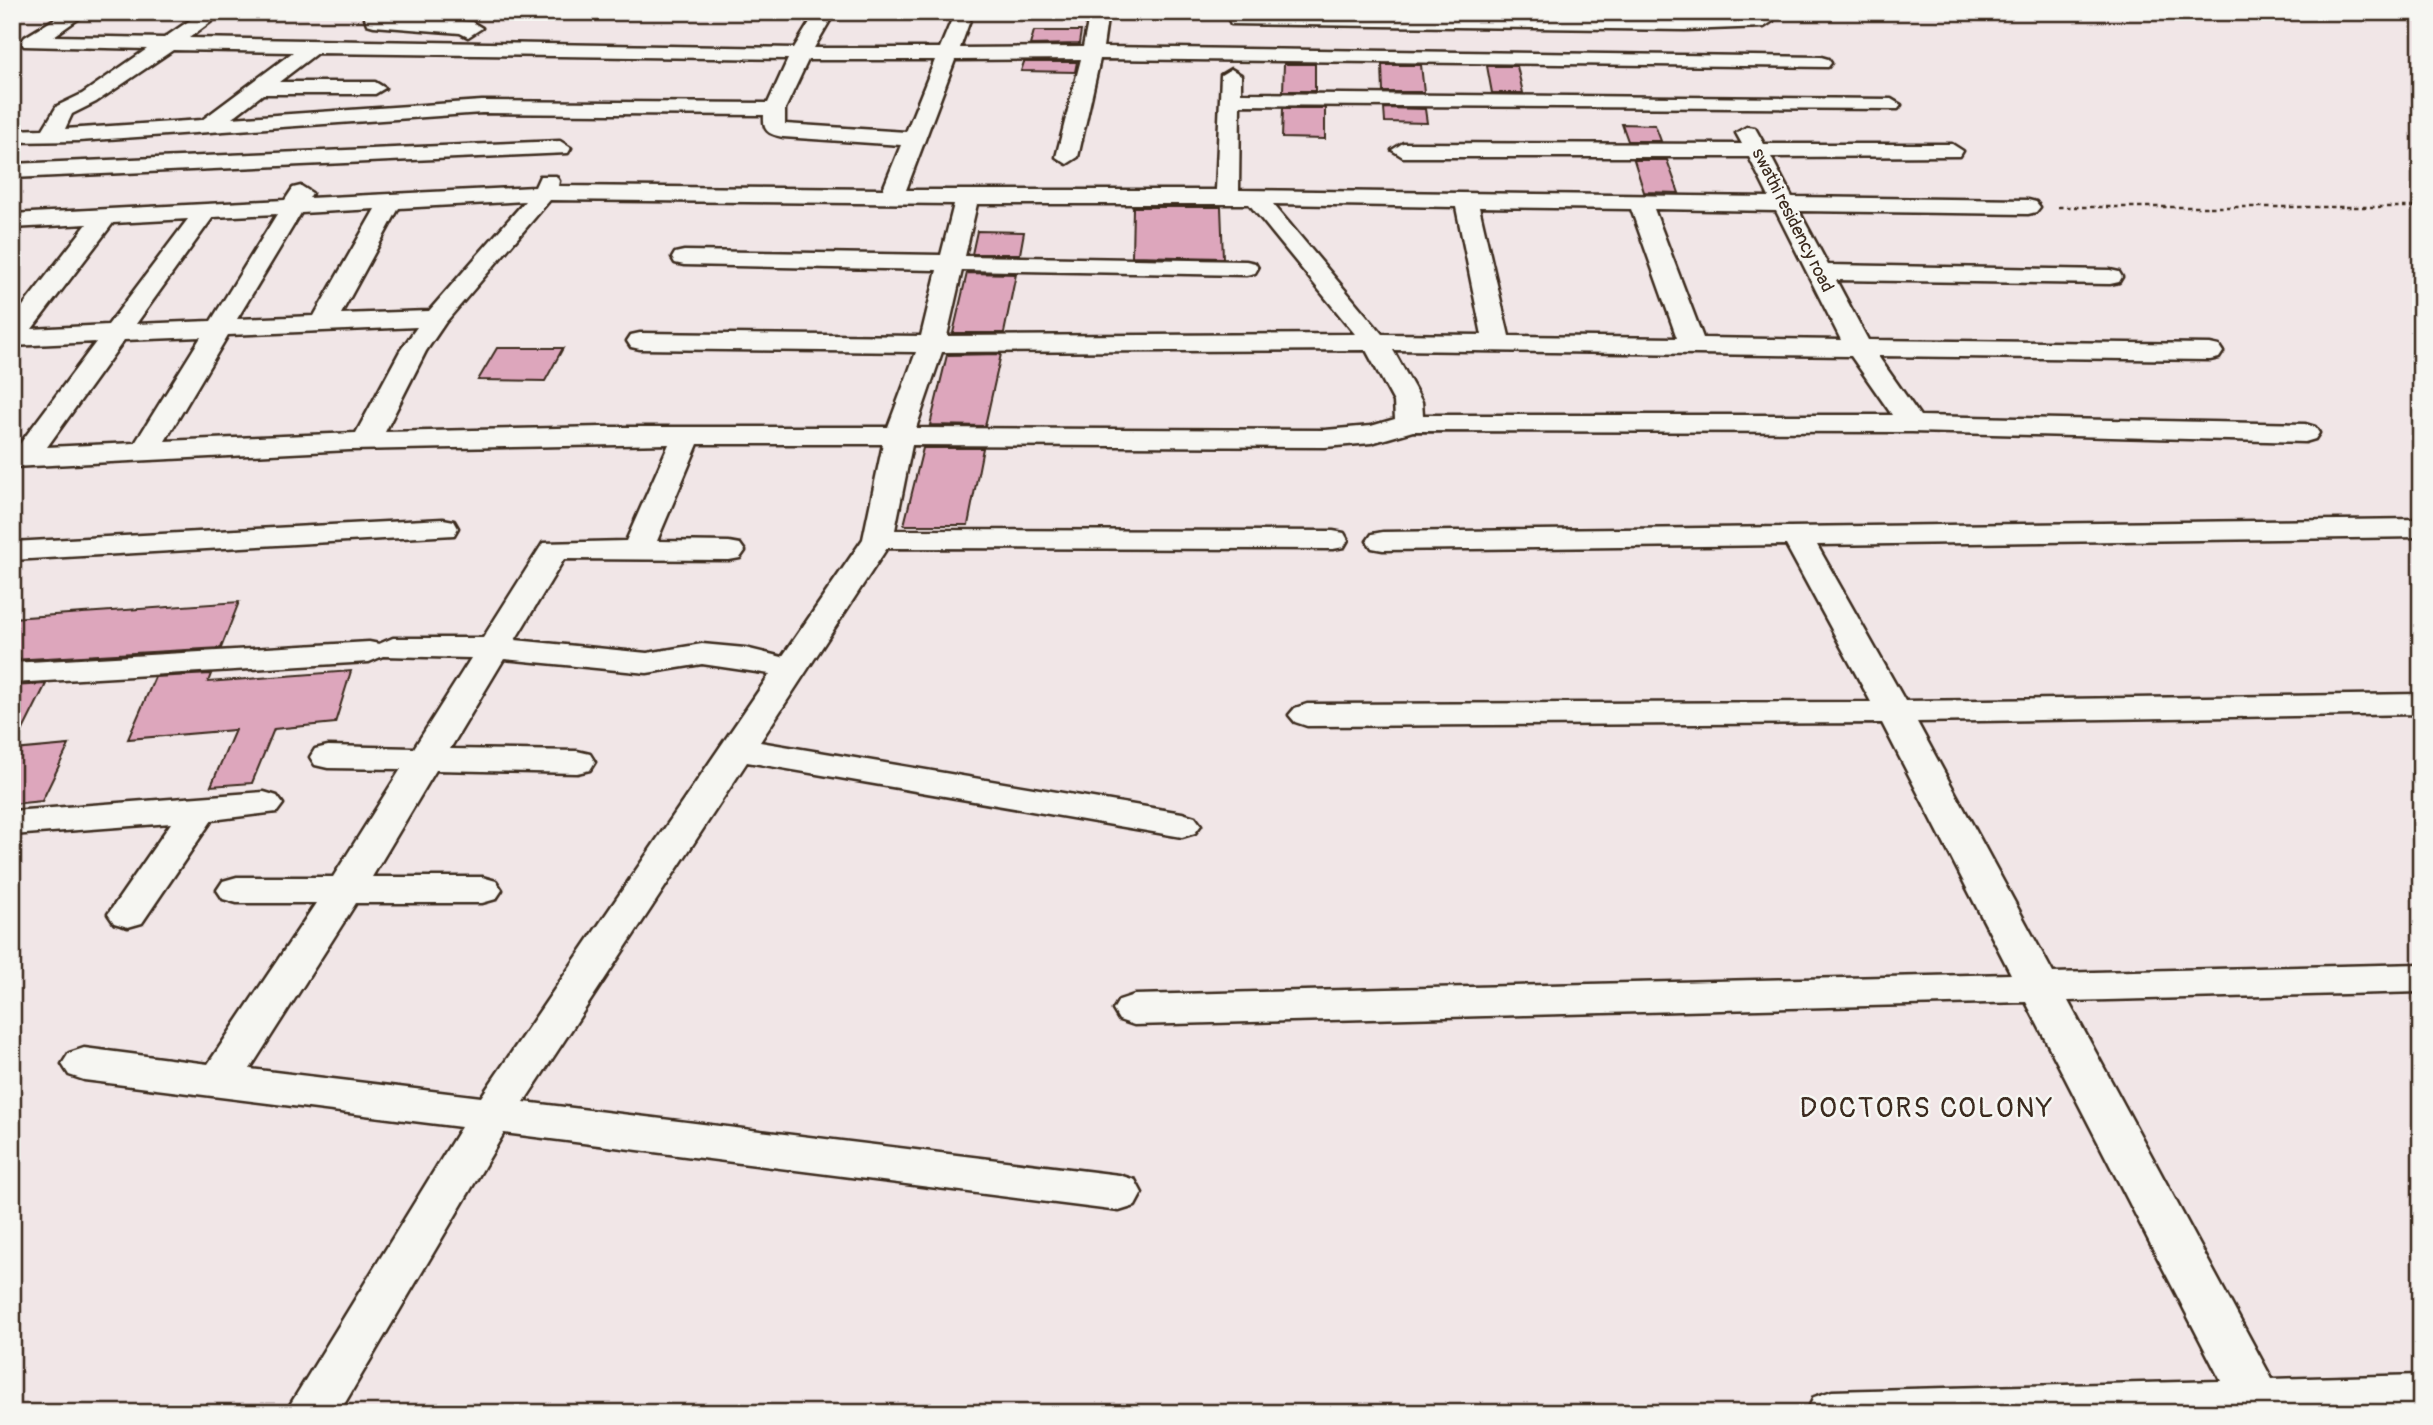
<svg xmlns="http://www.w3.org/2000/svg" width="2433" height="1425" font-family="Pangolin,sans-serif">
<rect width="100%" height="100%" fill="#f1e6e7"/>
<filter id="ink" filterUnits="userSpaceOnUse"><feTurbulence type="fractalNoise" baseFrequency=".0143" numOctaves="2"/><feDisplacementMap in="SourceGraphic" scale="14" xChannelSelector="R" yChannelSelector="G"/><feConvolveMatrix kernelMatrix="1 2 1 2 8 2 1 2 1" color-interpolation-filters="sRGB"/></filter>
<g filter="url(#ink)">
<path fill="#dda6bc" stroke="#3b2a1e" stroke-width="2" d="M1034,31H1081L1079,44L1030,45Z
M1024,62H1077L1075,72L1021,71Z
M1284,64H1315V91H1283Z
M1382,65H1421L1424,92H1383Z
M1487,66H1517L1523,93H1492Z
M1283,108H1325V139L1282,138Z
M1384,108L1425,109L1427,123L1385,122Z
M1622,124L1655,125L1661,141H1628Z
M1634,160H1667L1679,193L1644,192Z
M1133,207H1221L1223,258L1132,256Z
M977,231L1024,232L1020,254H972Z
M967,273L1016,274L1004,333H953Z
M497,348H563L545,381L478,380Z
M1001,354L985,426L930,425L947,355Z
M923,448H983L968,525H904Z
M239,602L221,648L12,660V618Z
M351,671L335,723L274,729L252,783L211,786L235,730L128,739L155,677L211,674L208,682Z
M46,684L13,750L69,745L42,801L12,804V686Z"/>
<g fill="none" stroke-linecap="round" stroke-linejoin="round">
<defs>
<path id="minor" d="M66,12H88L54,36L164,38L202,12H224L189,38L794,48L816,12H835L814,48H940L955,12H973L960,48L1083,47L1090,12H1108L1103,47L1821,57L1828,59L1831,63L1828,67L1100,59L1078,157L1067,164L1056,157L1081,59L955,60L906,190H1216L1221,75L1231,69L1241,75V93L1891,99L1901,105L1898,109L1240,105L1239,190L1769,197L1749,157H1403L1392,150L1403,143L1742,144L1736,133L1747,127L1755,128L1764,144H1952L1963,151L1960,156L1771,157L1792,197L2028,200L2036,202L2040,207L2036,212L2028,214L1799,211L1828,265L2110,270L2119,272L2122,277L2119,282L2110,284L1836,280L1868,340L2210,344L2219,346L2223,352L2219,358L2210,360L1878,356L1920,416L2305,424L2315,427L2319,433L2315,439L2305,442L1912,432L1413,431L1371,443L1325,447L912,445L895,530L1333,531L1344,533L1348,540L1344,547L1333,549L887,548L760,742L1182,813L1195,817L1201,825L1195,833L1182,837L747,762L524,1102L1119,1175L1135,1180L1142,1193L1135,1206L1119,1211L504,1133L339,1413H285L461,1127L84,1080L69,1075L62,1064L69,1053L84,1048L208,1064L316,903H237L223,899L217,890L223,881L237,877H333L401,769L328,768L315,765L310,757L315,749L328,746L414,748L471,658L383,656L369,662L12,683V663L369,642L379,644L393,638H483L543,543L626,541L669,444L350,450L12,467V449H16L96,342L12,346V320L87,224L12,228V214L285,200L293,188L301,186L312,193L309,198L535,187L540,176H556L559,181L558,186L883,189L901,145L783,137C768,134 763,131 764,115L482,113L79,141L12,142V130L43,129L57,106L82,94L147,49L24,46L21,42L25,37ZM173,50L293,52L202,120L65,129L72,114L96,102ZM317,53L788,59L768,103L482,101L232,118L263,94H375L385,88L375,82H279ZM808,60H935L906,132L785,124V109ZM550,200L954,204L941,255L684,251L675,253L672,258L675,263L684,265L937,270L921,336L640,333L631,335L627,341L631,347L640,349L916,352L888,427H603L385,432L426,351L445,323ZM525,201L429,311L341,314L399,208ZM977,204H1249L1355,334L947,336L962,270L1246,275L1255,273L1258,268L1255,263L1246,261L965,256ZM1273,204L1456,207L1482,335L1382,334ZM1479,207L1631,209L1677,338L1509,336ZM375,209L314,316L237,319L301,213ZM1654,209L1776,211L1841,340L1703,338ZM277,214L211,321L136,324L213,217ZM188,219L108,325L32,329L113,223ZM417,327L400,351L356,433L165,441L228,335ZM201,337L135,443L47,447L124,340ZM1366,350L1394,402L1395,419L1371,426L1325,430L916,428L942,352ZM1393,350L1851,356L1892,415H1423L1422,402ZM698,444H883L863,539L782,657L745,648L702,644L647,653L515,640L564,559L729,560L740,558L745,551L740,544L729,542L657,541ZM504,659L647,673L702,664L770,674L481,1097L250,1069L356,903H482L496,899L502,890L496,881L482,877H372L436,770L577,773L590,770L595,762L590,754L577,751L450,749Z
M363,12L472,22L482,28L468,37L460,33L374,26L367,24Z
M1238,14L1685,18L1764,15L1773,21L1764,27L1685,30L1231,24L1229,20Z
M560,141L571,148L568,153L12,178V164Z
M443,519L454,521L458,528L454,535L12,560V542Z
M2421,519V537L1817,545L1905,701L2421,694V714L1917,722L2053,973L2421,964V992L2068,1001L2272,1379L2421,1375V1413H1806L1814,1397L1832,1391L2221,1381L2026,1002L1134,1025L1119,1020L1113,1010L1119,1000L1134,995L2011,974L1882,723L1307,726L1295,722L1289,715L1295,708L1307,704L1871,702L1786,545L1383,550L1372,548L1367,541L1372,534L1383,532Z
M264,792L277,796L283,804L277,812L212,820L142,923L128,927L114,923L108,914L171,823L12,835V811Z"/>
</defs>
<use href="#minor" stroke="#3b2a1e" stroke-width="5"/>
<path stroke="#3b2a1e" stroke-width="2.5" stroke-dasharray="4.5 3.5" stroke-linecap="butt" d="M2058,207H2421"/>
<use href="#minor" fill="#f6f6f2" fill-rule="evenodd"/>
</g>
</g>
<g text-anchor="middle" stroke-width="5" stroke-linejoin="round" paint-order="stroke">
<g font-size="18" fill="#3b2a1e" stroke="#f6f6f2">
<text transform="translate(1793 220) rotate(63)" y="6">swathi residency road</text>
</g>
<g font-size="28" letter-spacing="2" fill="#3b2a1e" stroke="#f6f6f2">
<text x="1927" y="1117">DOCTORS COLONY</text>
</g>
</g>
<rect width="2433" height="1425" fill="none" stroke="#f6f6f2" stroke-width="42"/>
<rect x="21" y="21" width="2391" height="1383" fill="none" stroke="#3b2a1e" stroke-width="2.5" filter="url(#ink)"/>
</svg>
